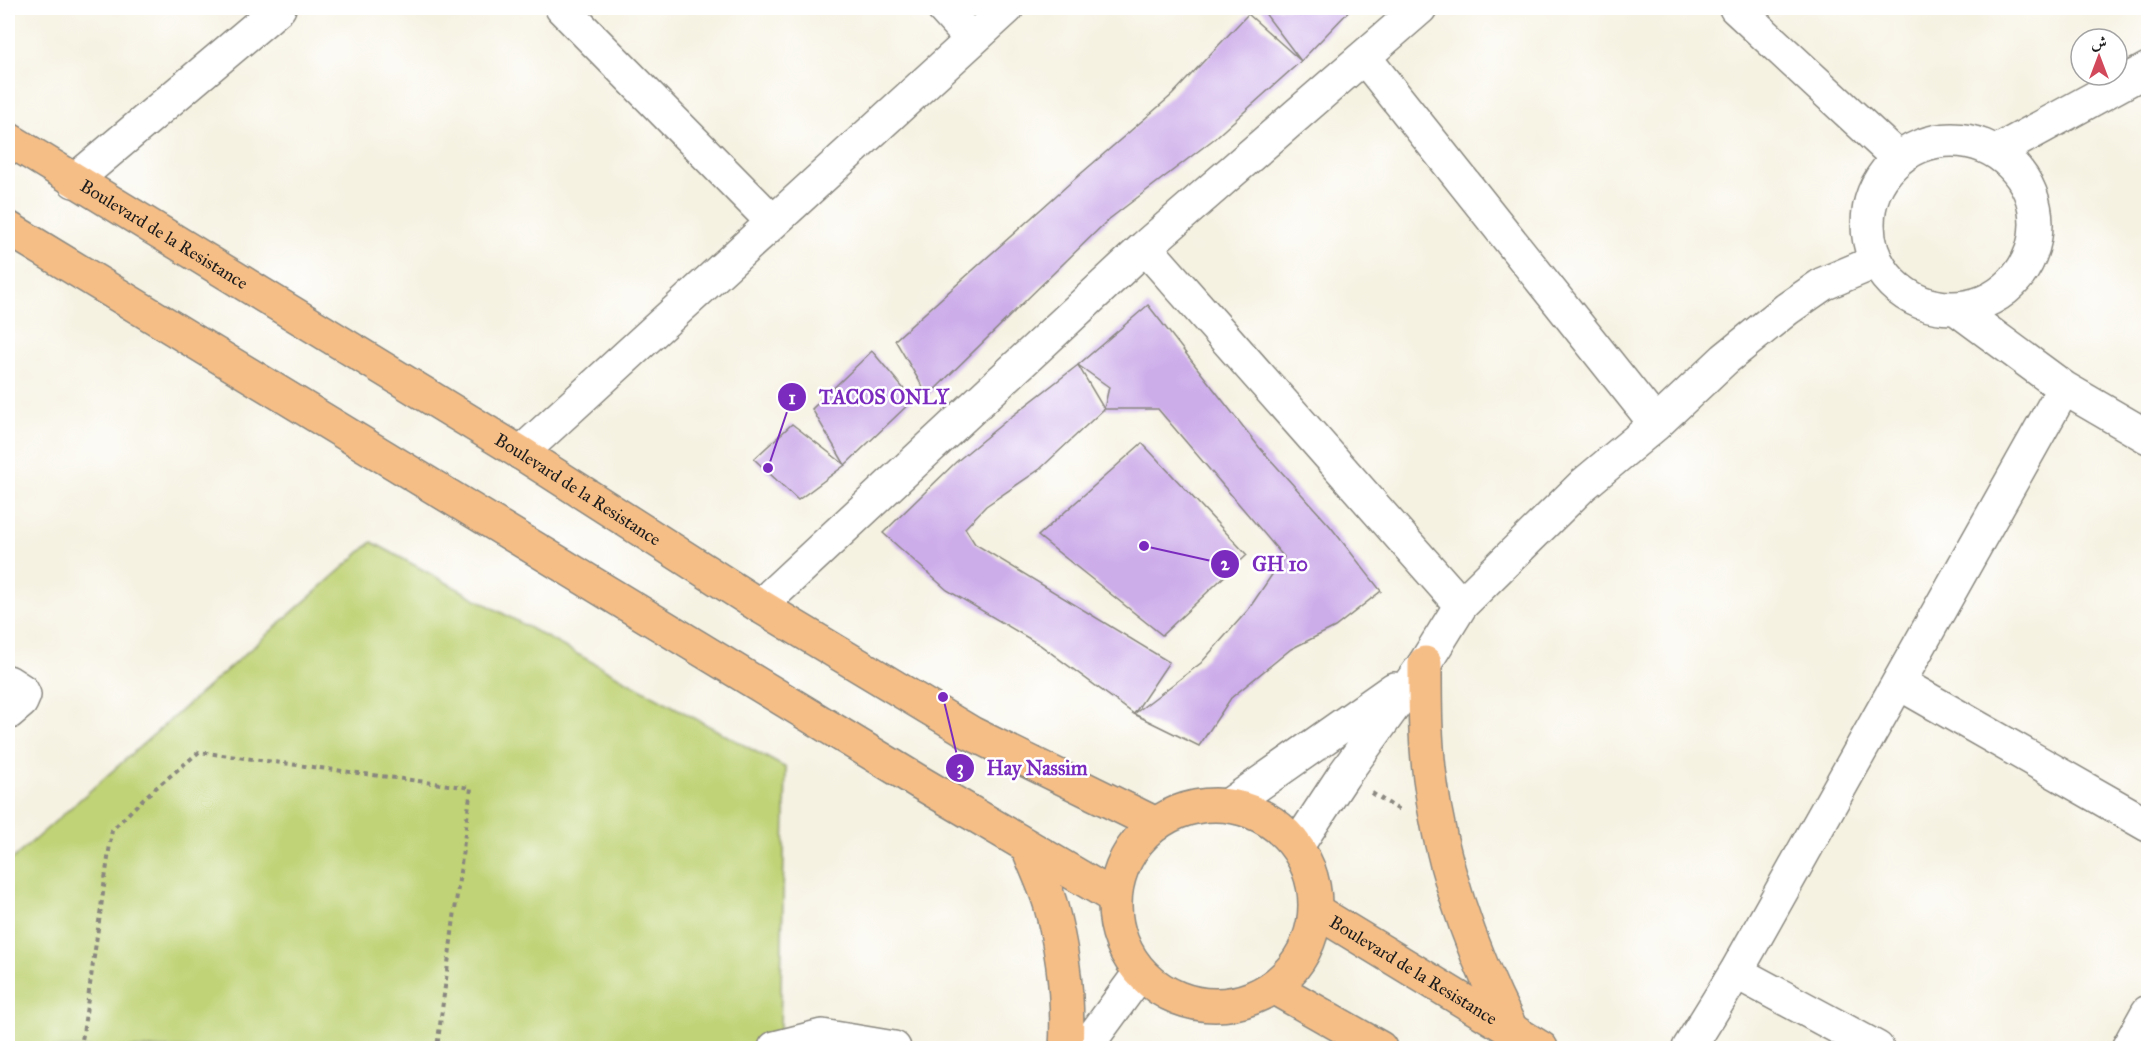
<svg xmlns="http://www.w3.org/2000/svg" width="2156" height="1056" font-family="'IM FELL Great Primer',Amiri,serif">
<rect width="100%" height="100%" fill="#fff"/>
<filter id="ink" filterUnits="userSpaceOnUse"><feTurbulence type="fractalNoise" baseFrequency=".0167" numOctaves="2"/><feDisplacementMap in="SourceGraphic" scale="12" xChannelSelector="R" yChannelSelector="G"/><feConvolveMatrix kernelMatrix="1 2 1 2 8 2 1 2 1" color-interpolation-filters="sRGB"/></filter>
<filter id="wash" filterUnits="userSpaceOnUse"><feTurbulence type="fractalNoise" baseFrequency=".008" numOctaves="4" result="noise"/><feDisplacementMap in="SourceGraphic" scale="24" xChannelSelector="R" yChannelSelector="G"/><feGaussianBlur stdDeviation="1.35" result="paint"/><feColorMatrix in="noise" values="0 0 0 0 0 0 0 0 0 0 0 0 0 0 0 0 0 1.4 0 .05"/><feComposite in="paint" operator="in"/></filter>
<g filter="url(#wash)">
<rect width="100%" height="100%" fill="#f6f2e2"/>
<path fill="#c0d376" stroke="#6e7849" stroke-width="1.5" d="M372,542L786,768L780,1030L799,1048H8V863Z"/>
<g id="blocks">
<path fill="#ccace9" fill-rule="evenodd" d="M1261,8H1352L1301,61L1214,139L1108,220L928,396L895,340L1069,184L1172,95L1248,14L1301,61Z
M1148,305L1259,447L1330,526L1381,591L1335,627L1291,649L1231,698L1199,746L1134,714L1040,645L947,590L883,533L956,462L1007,420L1078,365L1104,409L1109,387L1078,365ZM1104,409H1158L1284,557L1248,610L1201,663L1134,714L1169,662L975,544L965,528L986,506L1040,469Z
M872,351L913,400L845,465L812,409Z
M792,424L845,465L798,500L754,459Z
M1142,443L1247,555L1162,635L1038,536Z"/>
</g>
</g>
<g filter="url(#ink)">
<use href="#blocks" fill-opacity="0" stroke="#89877f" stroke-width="1.5"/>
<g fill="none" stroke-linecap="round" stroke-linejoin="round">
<defs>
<path id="minor" d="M562,8L773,222
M943,8L972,40
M1736,8L1898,158
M1364,57L1656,424
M1868 224a84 84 0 1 1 168 0a84 84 0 1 1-168 0Z
M1996,152L2148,69
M74,181L279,8
M1145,247L1461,605
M1957,309L2064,388L2148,437
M521,453L1007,8
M760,606L1145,247L1420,8
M8,682L22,691L24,695L21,702L8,713
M1899,683L2148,825
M1229,805L1394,689
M1297,846L1343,776L1425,663L1461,605L1583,485L1656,424L1725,359L1787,309L1823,284L1875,262
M1736,972L1877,1048
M775,1048L822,1036L894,1048
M1085,1048L1140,973
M1689,1048L1736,972L2064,388
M2128,1048L2148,1012"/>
<g id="major">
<path id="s1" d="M8,139L521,453L760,606L971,733L1156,824"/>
<path d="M8,228L919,782L1114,897"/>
<path d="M1425,663C1425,702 1425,740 1430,778C1441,867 1471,950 1511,1029"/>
<circle cx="1215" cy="905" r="100"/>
<path d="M1028,847C1035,866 1044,884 1050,903C1063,950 1069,999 1066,1048"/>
<path id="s2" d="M1316,911L1541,1048"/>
<path d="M1273,987L1380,1048"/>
</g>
</defs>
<use href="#minor" stroke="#89877f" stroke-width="36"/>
<use href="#major" stroke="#89877f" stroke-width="36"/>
<path stroke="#89877f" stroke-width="4" stroke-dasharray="4.5 4.5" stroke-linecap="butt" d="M1372,793L1401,811
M81,1048L112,830L145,797L199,752L471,788L437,1048"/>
<use href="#minor" stroke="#fff" stroke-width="33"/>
<use href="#major" stroke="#f6be87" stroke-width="33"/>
</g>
</g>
<g text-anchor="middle" stroke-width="5" stroke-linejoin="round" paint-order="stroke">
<g font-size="18" fill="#1c1c1c" stroke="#fff">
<text dy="6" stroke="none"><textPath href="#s1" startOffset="183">Boulevard de la Resistance</textPath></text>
<text dy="6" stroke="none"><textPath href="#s1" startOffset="669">Boulevard de la Resistance</textPath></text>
<text dy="6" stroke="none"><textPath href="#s2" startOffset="114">Boulevard de la Resistance</textPath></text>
</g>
</g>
<path fill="none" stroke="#7b2cbf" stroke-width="2" d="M768 468L792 397M1144 546L1225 564M943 697L960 768"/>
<g fill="#7b2cbf" stroke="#fff" stroke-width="2">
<circle cx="768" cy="468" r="6"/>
<circle cx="1144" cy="546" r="6"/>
<circle cx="943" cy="697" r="6"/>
<circle cx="792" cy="397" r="15"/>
<circle cx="1225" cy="564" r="15"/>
<circle cx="960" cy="768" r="15"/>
</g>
<g font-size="18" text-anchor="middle" font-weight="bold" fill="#fff">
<text x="792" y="404">1</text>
<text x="1225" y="570">2</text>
<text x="960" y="774">3</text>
</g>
<g font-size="20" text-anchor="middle" font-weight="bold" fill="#7b2cbf" stroke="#fff" stroke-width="5" stroke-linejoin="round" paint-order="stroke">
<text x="884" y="404">TACOS ONLY</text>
<text x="1280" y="571">GH 10</text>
<text x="1037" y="775">Hay Nassim</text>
</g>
<rect width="2156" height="1056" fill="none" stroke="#fff" stroke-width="30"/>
<g transform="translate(2099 57)"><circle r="28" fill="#ffffff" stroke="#a4a4a4" stroke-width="1.5"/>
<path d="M0-4.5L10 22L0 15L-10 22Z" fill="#d1495b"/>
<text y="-9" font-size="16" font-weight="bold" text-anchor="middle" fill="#1c1c1c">ش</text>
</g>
</svg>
